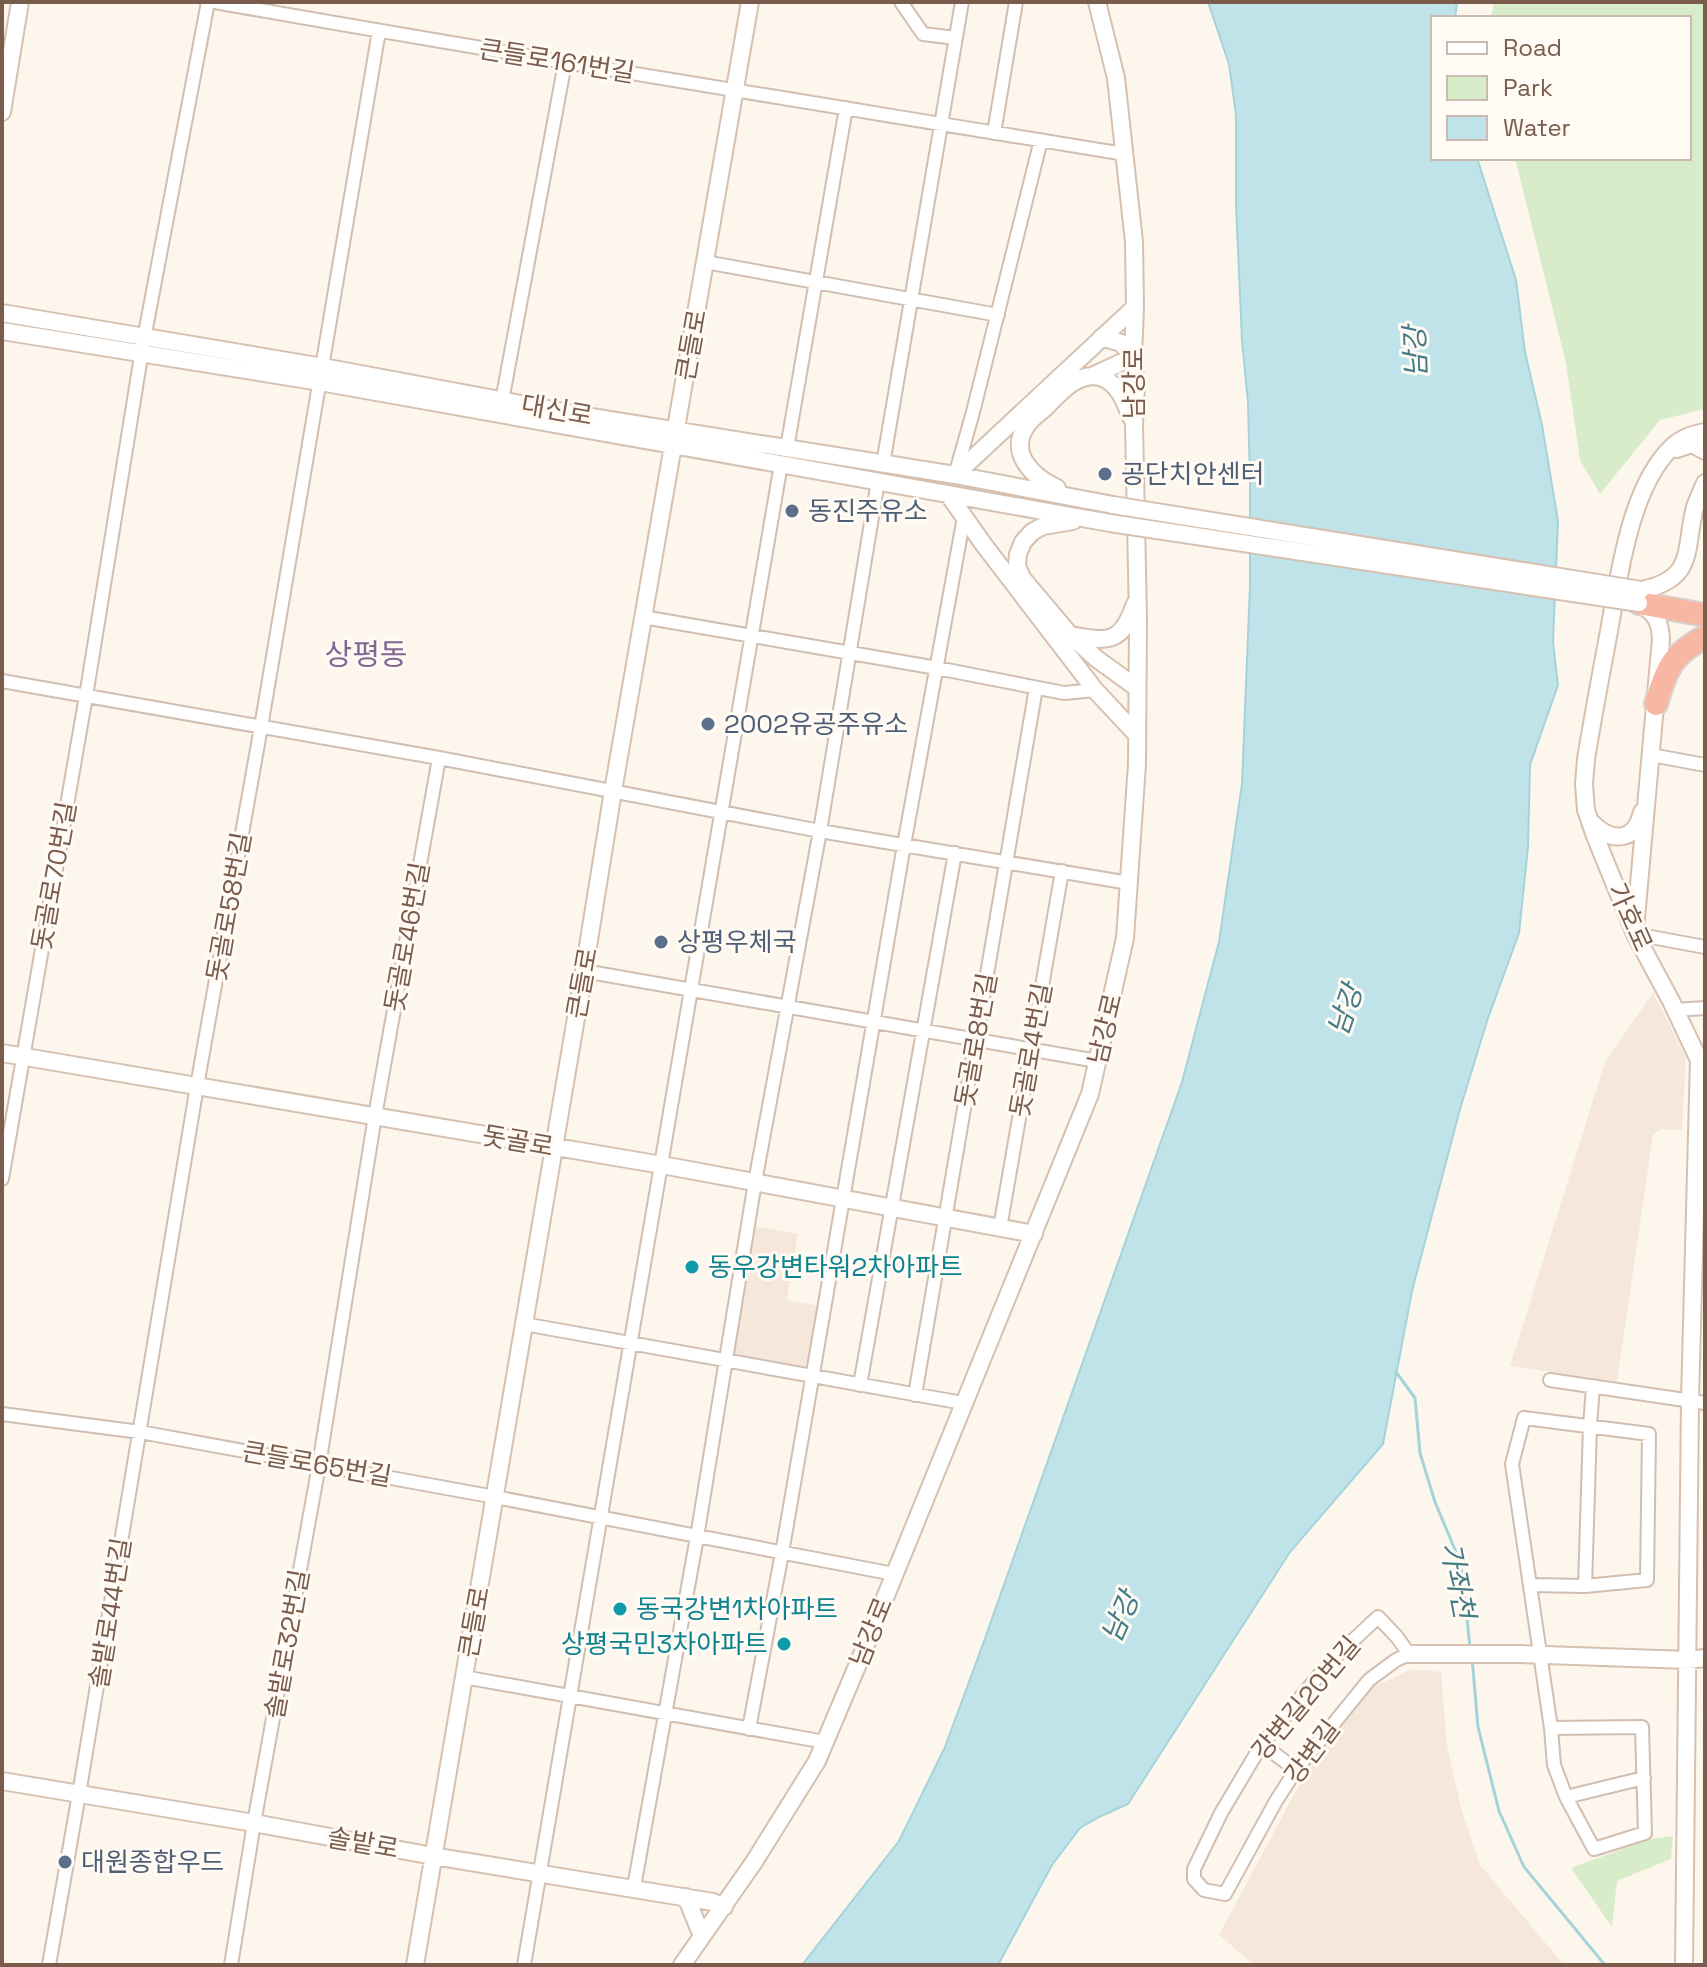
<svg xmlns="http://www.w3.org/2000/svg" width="1707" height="1967" font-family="'Space Grotesk','Noto Sans KR',sans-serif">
<rect width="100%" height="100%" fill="#fdf6ec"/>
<path fill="#f5e8da" d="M1653,993L1686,1057L1682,1130L1661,1129L1653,1135L1617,1381L1510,1366L1605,1062Z
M753,1226L798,1234L787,1300L820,1306L810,1363L804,1369L737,1358L733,1351Z
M1412,1669L1441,1672L1447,1746L1462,1811L1480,1865L1564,1965H1254L1219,1935L1306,1772L1371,1688Z"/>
<path fill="#d8ecc9" d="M1494,2H1705V409L1660,420L1600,494L1580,460L1566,363L1515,158H1689V18H1491Z
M1673,1836L1671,1859L1617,1881L1612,1927L1571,1868L1650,1839Z"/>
<path fill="#bfe3e8" stroke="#a5d3da" stroke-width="2" d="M1208,2H1457L1455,18H1433V158H1477L1516,280L1525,352L1542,425L1558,521L1553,642L1558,685L1530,765L1528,847L1519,933L1488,1018L1460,1109L1412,1291L1383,1444L1290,1552L1128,1804L1099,1817L1080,1828L1052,1865L998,1965H802L899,1841L945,1747L983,1644L1182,1082L1219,942L1242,784L1250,585V481L1248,403L1242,340L1236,205V115L1229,64Z"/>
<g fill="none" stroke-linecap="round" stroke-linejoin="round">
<path stroke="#a5d3da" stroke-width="3" d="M1396,1372L1415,1398L1420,1453L1435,1502L1461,1564L1470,1647
M1472,1658L1478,1727L1499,1811L1524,1867L1605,1965"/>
<defs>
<path id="street" d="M215,2C517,56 821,104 1124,154
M901,2L923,34L956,38
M994,133L1016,2
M705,262L998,315
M502,401L565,63
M787,448L846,108
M883,464L962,2
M956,472L973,412L1041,140
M643,617L937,668L1064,693L1095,690
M2,681L439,758L820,831L1129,883
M1651,755L1705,765
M1635,934L1705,947
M584,971L1097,1061
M1675,1010L1705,1008
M2,1179L86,696L143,344L208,2
M1000,1228L1062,871
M524,1324L963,1403
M1550,1380L1705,1403
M860,1385L955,853
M915,1395L1036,688
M2,1414L140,1432L495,1497L894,1574
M1530,1585L1585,1586L1647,1580L1649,1434L1524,1418L1512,1464L1551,1728L1554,1765L1566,1797L1594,1849L1645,1833L1642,1727L1551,1728
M1585,1586L1590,1426L1593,1386
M1378,1617L1397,1637L1409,1654L1396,1660L1369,1680L1296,1770L1276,1801L1225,1894L1204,1890L1194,1879V1869L1221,1813L1262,1744L1330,1662Z
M464,1677L825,1742
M749,1729L782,1553L904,845L964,517
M1262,1744L1296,1770
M1566,1797L1644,1778
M634,1887L697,1537L755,1182L820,831L878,481
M49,1965L79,1794L197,1086L261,727L379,31
M231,1965L254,1823L319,1465L375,1116L439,758
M524,1965L781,464"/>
<path id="secondary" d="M2,112L20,2
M2,313L323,367L585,416L955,475L1113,505
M2,331L320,382L1110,523
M1092,376L1133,357L1121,343L1102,337
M1677,449L1692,444L1705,451
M955,475L1135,307
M1057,488C1033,477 1007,453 1027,425C1031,419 1039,413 1045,408C1059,394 1079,369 1103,378C1119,385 1125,402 1131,417
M948,494L984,545L1095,690L1137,735
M1073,521L1043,526L1032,532L1023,542L1018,554L1017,566L1022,578L1070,635L1097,659L1137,688
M1641,590C1696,579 1684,550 1695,507C1698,499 1702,490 1705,483
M1071,635C1109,642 1121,644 1135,604
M1592,823C1612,843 1635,842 1642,812
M1635,929L1661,639C1660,622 1656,614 1642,605
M2,1053L662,1165L1034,1234
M1409,1654H1520L1688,1660L1705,1658
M2,1781L254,1823L433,1856L713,1902L724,1907
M686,1897L702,1936
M415,1965L584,971L613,791L750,2
M682,1965L754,1862L817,1761L863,1652L1090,1094L1125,938L1137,764L1138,619L1134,424L1136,386L1133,357L1135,307L1134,242L1116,78L1097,2
M1684,1965L1690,1400L1699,1060L1671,1001L1635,934L1595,836L1586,810L1584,784L1586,759C1593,716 1601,674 1609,631C1619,576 1630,487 1672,447C1681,438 1693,434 1705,432"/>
<path id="highway" d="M1639,603L1705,615
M1656,704C1666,669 1672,654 1705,637"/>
</defs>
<use href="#street" stroke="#d1beb0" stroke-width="16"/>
<use href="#secondary" stroke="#d6c0b0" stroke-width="20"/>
<use href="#highway" stroke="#dad1cd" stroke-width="26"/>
<use href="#street" stroke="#fff" stroke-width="12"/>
<use href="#secondary" stroke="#fff" stroke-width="16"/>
<use href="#highway" stroke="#f7b7a3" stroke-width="22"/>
<defs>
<path id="secondary-bridge" d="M1113,505L1641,590
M1110,523L1639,603"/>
</defs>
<use href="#secondary-bridge" stroke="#d6c0b0" stroke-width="20" stroke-linecap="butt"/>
<use href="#secondary-bridge" stroke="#fff" stroke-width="16"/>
</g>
<g fill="#5c6f8a" stroke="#fffaf3" stroke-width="3">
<circle cx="1105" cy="474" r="8"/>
<circle cx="792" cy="511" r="8"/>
<circle cx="708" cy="724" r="8"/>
<circle cx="661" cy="942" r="8"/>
<circle cx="65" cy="1862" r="8"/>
</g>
<g fill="#0f9aa8" stroke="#fffaf3" stroke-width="3">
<circle cx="692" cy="1267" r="8"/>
<circle cx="620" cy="1609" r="8"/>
<circle cx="784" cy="1644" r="8"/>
</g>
<g text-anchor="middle" stroke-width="6" stroke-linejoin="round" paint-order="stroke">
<g font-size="26" fill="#7a5c4d" stroke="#fffaf3">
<text transform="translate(557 61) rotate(9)" y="9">큰들로161번길</text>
<text transform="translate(691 345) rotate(-80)" y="9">큰들로</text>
<text transform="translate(1134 383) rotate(-90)" y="9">남강로</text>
<text transform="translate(557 410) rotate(10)" y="9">대신로</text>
<text transform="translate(54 876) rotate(-80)" y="9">돗골로70번길</text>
<text transform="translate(229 907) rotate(-80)" y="9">돗골로58번길</text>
<text transform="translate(1630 917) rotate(66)" y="9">가호로</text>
<text transform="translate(407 937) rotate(-80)" y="9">돗골로46번길</text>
<text transform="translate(582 983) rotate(-80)" y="9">큰들로</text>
<text transform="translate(1105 1029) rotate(-77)" y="9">남강로</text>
<text transform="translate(976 1040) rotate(-80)" y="9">돗골로8번길</text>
<text transform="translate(1031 1050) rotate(-80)" y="9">돗골로4번길</text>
<text transform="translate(518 1141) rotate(10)" y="9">돗골로</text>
<text transform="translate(317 1464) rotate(10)" y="9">큰들로65번길</text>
<text transform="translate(110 1613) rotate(-81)" y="9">솔밭로44번길</text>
<text transform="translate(474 1622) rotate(-80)" y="9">큰들로</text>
<text transform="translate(871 1632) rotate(-68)" y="9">남강로</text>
<text transform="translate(287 1644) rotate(-80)" y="9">솔밭로32번길</text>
<text transform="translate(1306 1698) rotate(-50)" y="9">강변길20번길</text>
<text transform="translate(1312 1752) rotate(-53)" y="9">강변길</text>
<text transform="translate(363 1843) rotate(10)" y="9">솔밭로</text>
</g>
<g font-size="26" fill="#4e5e75" stroke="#fffaf3" text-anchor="start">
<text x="1121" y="483">공단치안센터</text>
<text x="808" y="520">동진주유소</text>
<text x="724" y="733">2002유공주유소</text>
<text x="677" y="951">상평우체국</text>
<text x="81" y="1871">대원종합우드</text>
</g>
<g font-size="26" fill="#0d838f" stroke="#fffaf3" text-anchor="start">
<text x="708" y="1276">동우강변타워2차아파트</text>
<text x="636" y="1618">동국강변1차아파트</text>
<text x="768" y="1653" text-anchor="end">상평국민3차아파트</text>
</g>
<g font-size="28" font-style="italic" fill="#437c86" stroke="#fffaf3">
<text transform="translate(1415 352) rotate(-92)" y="10">남강</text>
<text transform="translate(1345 1010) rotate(-71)" y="10">남강</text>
<text transform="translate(1458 1580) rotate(79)" y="10">가좌천</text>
<text transform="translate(1120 1617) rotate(-66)" y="10">남강</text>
</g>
<g font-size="30" fill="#846695" stroke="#fffaf3">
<text x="366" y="665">상평동</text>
</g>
</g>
<rect width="1707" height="1967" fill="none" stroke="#7a5c4d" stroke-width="8"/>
<rect x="1431" y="16" width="260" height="144" fill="#fffaf3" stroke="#cabbb1" stroke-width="2"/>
<rect x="1447" y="42" width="40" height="12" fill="#ffffff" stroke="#cabbb1" stroke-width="2"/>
<text x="1503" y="56" font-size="24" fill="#7a5c4d">Road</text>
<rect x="1447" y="76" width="40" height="24" fill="#d8ecc9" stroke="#cabbb1" stroke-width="2"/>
<text x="1503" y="96" font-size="24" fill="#7a5c4d">Park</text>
<rect x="1447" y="116" width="40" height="24" fill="#bfe3e8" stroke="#cabbb1" stroke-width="2"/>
<text x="1503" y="136" font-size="24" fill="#7a5c4d">Water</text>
</svg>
